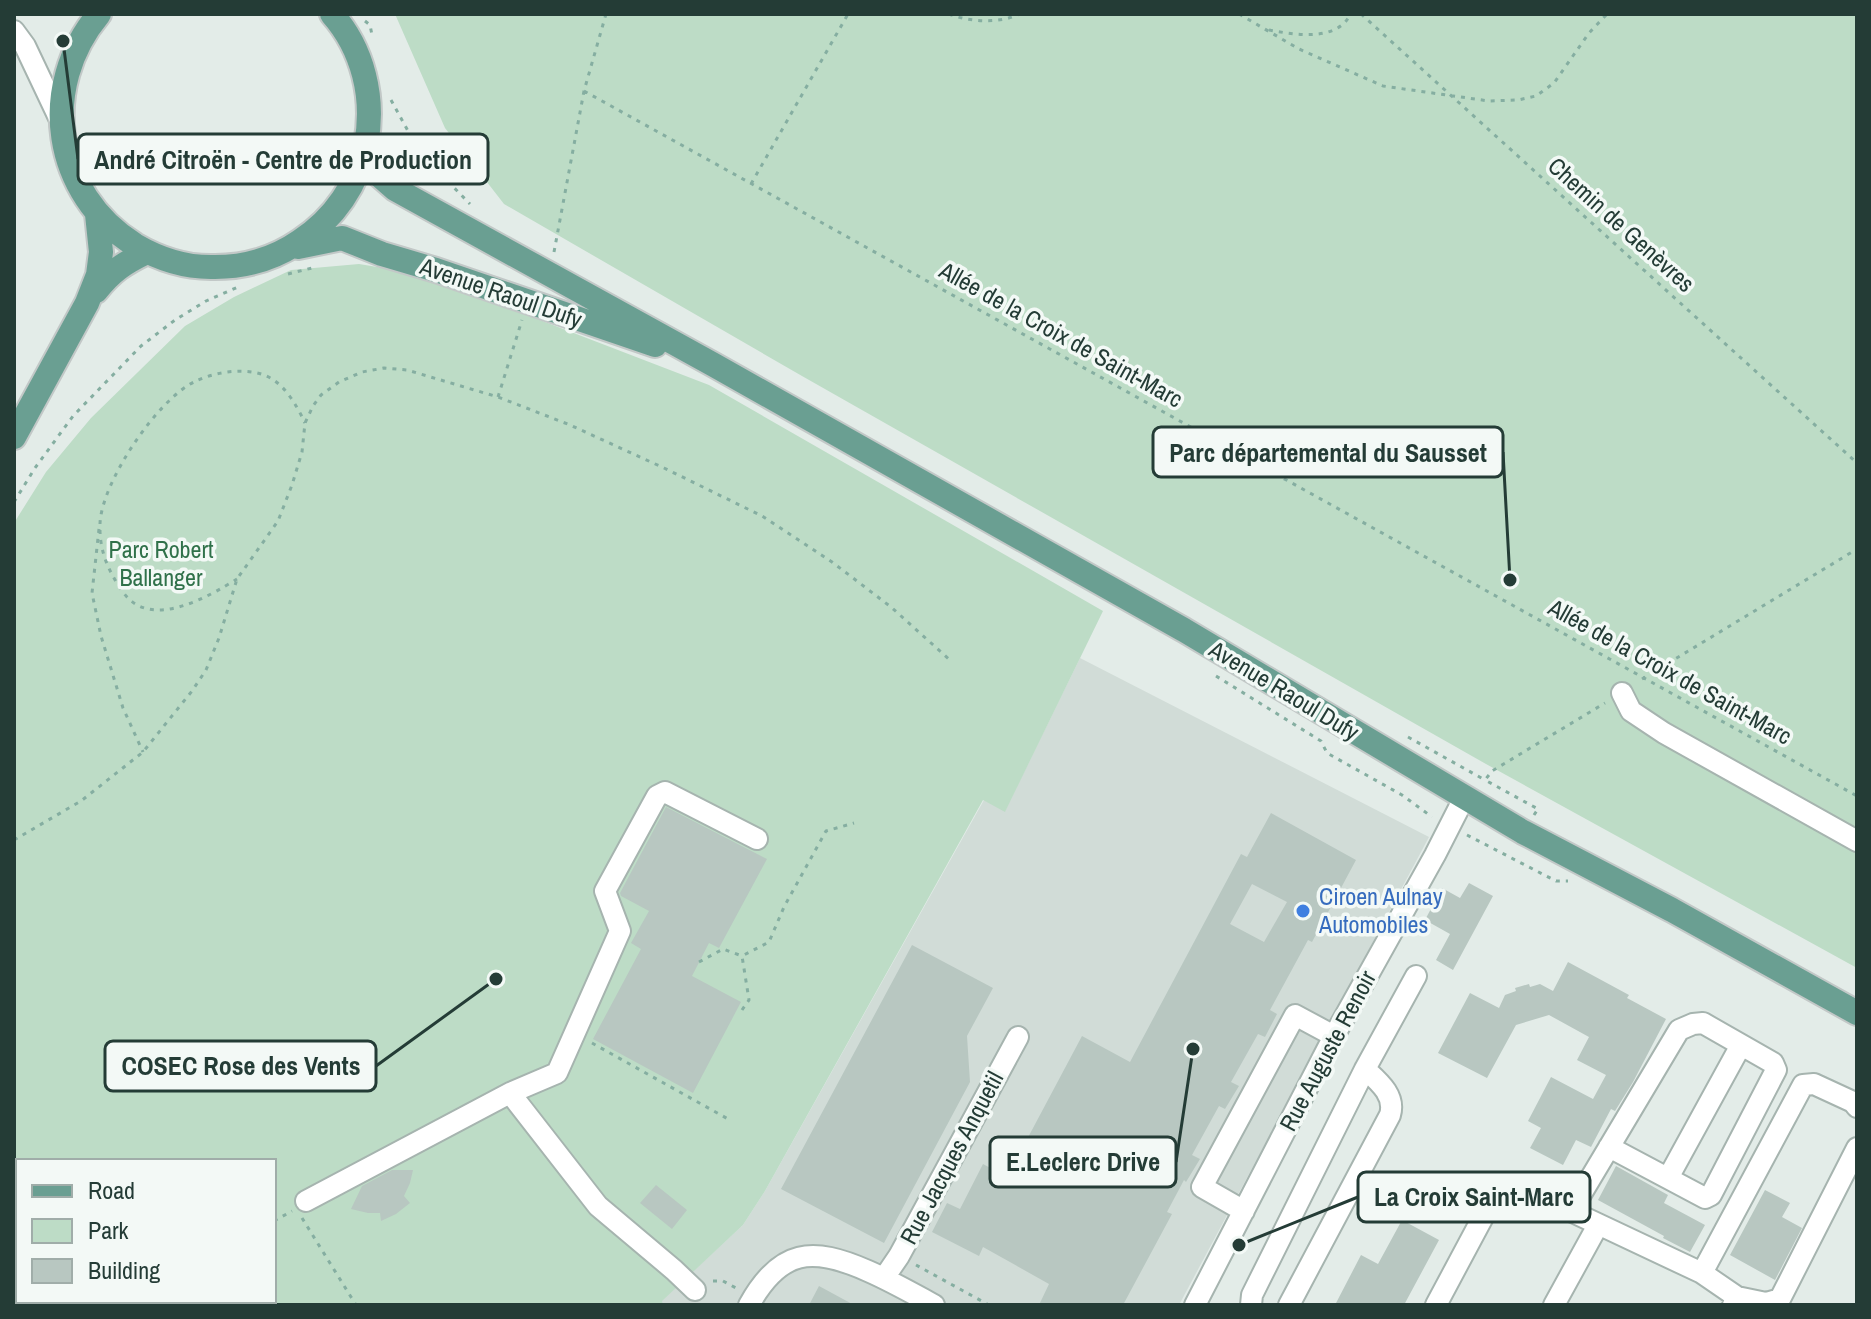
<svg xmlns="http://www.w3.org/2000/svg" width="1871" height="1319" font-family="'Archivo Narrow',sans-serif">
<rect width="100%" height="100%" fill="#e3ece8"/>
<path fill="#d1dcd7" d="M1080,658L1429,837L1179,1305H663L661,1301L743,1225L765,1191L984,800L1005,811Z"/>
<path fill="#bddcc6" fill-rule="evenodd" d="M395,14H1857V968L1486,764L802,376L504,204L445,128Z
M359,264L420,274L709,385L1103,611L1005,812L983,800L765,1191L743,1225L662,1301L663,1305H14V523L46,472L91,418L185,326L234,297L291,270ZM18,1161H274V1301H18Z"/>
<path fill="#b8c7c1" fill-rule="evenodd" d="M666,807L767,859L719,948L709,943L692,976L741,1002L693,1093L593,1039L641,949L631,943L649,911L621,896L620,893Z
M1271,813L1356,860L1312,942L1308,940L1270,1010L1277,1014L1265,1037L1258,1034L1231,1082L1239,1086L1225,1109L1219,1106L1192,1155L1200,1159L1186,1182L1184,1180L1167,1212L1172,1214L1123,1305H1039L1049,1284L983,1247L979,1256L932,1232L947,1203L960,1209L983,1164L1007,1177L1082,1036L1130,1062L1241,854L1247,857ZM1252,884L1287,902L1264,942L1230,924Z
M1469,883L1493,896L1453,970L1436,960L1450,934L1425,920L1442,888L1460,898Z
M912,945L993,988L967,1036L970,1082L884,1243L781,1189Z
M1568,962L1629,995L1627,998L1666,1019L1633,1082L1615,1111L1611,1109L1591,1147L1576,1140L1563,1165L1530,1148L1541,1128L1528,1121L1551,1077L1593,1099L1606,1075L1577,1060L1589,1037L1549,1015L1516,1025L1487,1078L1438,1053L1470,993L1499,1008L1505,995L1516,991L1515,988L1529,984L1530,987L1540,984L1553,991Z
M1616,1166L1668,1195L1664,1203L1705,1225L1690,1252L1663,1238L1664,1236L1598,1200Z
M392,1170H413L410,1183L404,1196L410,1203L396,1214L381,1221L380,1213H368L351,1209L362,1186Z
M656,1185L687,1210L672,1229L640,1203Z
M1765,1190L1790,1203L1782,1217L1802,1228L1775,1280L1730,1255Z
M1402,1220L1439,1240L1404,1305H1335L1361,1255L1378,1264Z
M819,1286L854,1305H809Z"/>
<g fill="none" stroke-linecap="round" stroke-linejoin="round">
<defs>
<path id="minor" d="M14,31L25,46L61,122
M1622,693L1631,711L1664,733L1857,841
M510,1093L557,1073L620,931L605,891L657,796L665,792L757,839
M1668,1178L1741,1045
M306,1201L510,1093L598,1206L674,1270L695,1290
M1244,1211L1202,1187L1295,1015L1334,1036
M1571,1211L1679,1030L1693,1024L1703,1023L1773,1063L1776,1070L1711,1195L1705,1198L1609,1147
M1702,1273L1803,1085L1814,1084L1853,1102L1857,1107
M884,1278L899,1256L1018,1037
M749,1305C780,1249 812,1246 868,1271C891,1281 912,1293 934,1305
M1195,1305L1334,1036L1435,855L1464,798
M1251,1305L1252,1295L1365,1069L1416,976
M1289,1305L1390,1115C1396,1095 1378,1081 1365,1069
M1436,1305L1491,1202L1501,1191L1522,1190L1545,1199L1702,1273L1737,1297
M1554,1305L1598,1225
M1733,1305L1737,1297L1766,1303L1780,1299L1857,1148"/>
<path id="major" d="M99,14C38,87 53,194 135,245C159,259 186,268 215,267C246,267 274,259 300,241C334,219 358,184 366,144C375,98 363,49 332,14
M364,156L379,175L395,189L714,365L1184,630L1523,832L1672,910L1857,1013
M298,247L342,238L382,254L436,270L655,345
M96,291C112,271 124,263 147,252
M14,437L87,303L98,275L101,252L97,214"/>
</defs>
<use href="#minor" stroke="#a6b4af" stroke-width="24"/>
<use href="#major" stroke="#c2c8c7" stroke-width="28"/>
<path stroke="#85aea1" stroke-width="3" stroke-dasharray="4 6" stroke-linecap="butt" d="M949,14C969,22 1000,24 1019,14
M1239,14L1299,49L1383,86L1489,101L1518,100L1536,96L1554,83L1589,33L1607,14
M1361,14L1857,463
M365,21L370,25L372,35
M1269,30C1291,34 1323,40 1342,25C1346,22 1348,18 1351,14
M584,91L1857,796
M391,100L420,153L470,204
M751,184L848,14
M554,252L584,91L606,14
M288,274L312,268
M498,397L522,320
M14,502L35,468L73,416L141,346L175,320L206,301L238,287
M99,529L92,593L101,636L123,708L143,752
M237,579C208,597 150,631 123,592C108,571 99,550 100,524C101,483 158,398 196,381C217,371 252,366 272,379C287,388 298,408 305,423
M1216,676L1321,741L1327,753L1402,795L1432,817
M1642,679L1857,549
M1408,737L1485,780
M1534,815L1538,809L1485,780L1492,771L1605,703
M1467,835L1556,881H1568
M14,840L81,801L143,752L192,691L206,670L219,638L237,579L278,521L292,485L302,452L305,423L313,406L321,395L339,382L362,372L384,368L407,370L498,397L570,425L664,468L762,516L832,562L891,607L951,661
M699,962L723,949L742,956
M742,1010L749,1000L742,956L769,942L784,907L826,831L854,823
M592,1043L728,1119
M302,1218L356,1305
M274,1221L292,1211
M916,1265L989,1305
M713,1281H723L736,1288"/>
<use href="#minor" stroke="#fff" stroke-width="20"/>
<use href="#major" stroke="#6a9f92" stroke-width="24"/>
</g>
<circle fill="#3f7fe0" stroke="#f3f9f6" stroke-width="3" cx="1303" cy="911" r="8"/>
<g text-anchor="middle" stroke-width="7" stroke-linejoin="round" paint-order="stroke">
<g font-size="24" fill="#243c36" stroke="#f3f9f6">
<text transform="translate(1621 225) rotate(42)" y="8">Chemin de Genèvres</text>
<text transform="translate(501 293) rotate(19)" y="8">Avenue Raoul Dufy</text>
<text transform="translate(1061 335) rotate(29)" y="8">Allée de la Croix de Saint-Marc</text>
<text transform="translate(1670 672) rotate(29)" y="8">Allée de la Croix de Saint-Marc</text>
<text transform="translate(1284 691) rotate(31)" y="8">Avenue Raoul Dufy</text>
<text transform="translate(1328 1051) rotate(-62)" y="8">Rue Auguste Renoir</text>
<text transform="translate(952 1158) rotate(-62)" y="8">Rue Jacques Anquetil</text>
</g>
<g font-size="24" fill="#30714a" stroke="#f3f9f6">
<text x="161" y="558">Parc Robert<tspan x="161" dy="28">Ballanger</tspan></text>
</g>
<g font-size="24" fill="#366cbe" stroke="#f3f9f6" text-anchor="start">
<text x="1319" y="905">Ciroen Aulnay<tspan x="1319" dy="28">Automobiles</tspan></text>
</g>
</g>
<path fill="none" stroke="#243c36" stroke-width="3" d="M63 41L78 159M1510 580L1503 452M496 979L376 1066M1193 1049L1176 1162M1239 1245L1358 1197"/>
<g fill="#243c36" stroke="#f3f9f6" stroke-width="3">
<circle cx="63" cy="41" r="8"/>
<circle cx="1510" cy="580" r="8"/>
<circle cx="496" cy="979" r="8"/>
<circle cx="1193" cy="1049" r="8"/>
<circle cx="1239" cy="1245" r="8"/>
</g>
<g fill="#f3f9f6" stroke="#243c36" stroke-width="3">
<rect x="78" y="134" width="410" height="50" rx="8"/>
<rect x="1153" y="427" width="350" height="50" rx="8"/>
<rect x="105" y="1041" width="271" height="50" rx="8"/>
<rect x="990" y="1137" width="186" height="50" rx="8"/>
<rect x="1358" y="1172" width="232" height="50" rx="8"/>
</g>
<g font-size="26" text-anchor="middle" font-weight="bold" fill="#243c36">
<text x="283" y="169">André Citroën - Centre de Production</text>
<text x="1328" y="462">Parc départemental du Sausset</text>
<text x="241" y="1075">COSEC Rose des Vents</text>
<text x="1083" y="1171">E.Leclerc Drive</text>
<text x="1474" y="1206">La Croix Saint-Marc</text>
</g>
<rect width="1871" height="1319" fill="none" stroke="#243c36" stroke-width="32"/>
<rect x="16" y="1159" width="260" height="144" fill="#f3f9f6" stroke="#a0ada9" stroke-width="2"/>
<rect x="32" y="1185" width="40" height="12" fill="#6a9f92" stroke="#a0ada9" stroke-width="2"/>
<text x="88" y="1199" font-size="24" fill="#243c36">Road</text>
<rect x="32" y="1219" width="40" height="24" fill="#bddcc6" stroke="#a0ada9" stroke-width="2"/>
<text x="88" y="1239" font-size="24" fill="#243c36">Park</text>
<rect x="32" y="1259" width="40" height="24" fill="#b8c7c1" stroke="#a0ada9" stroke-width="2"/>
<text x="88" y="1279" font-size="24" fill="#243c36">Building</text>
</svg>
